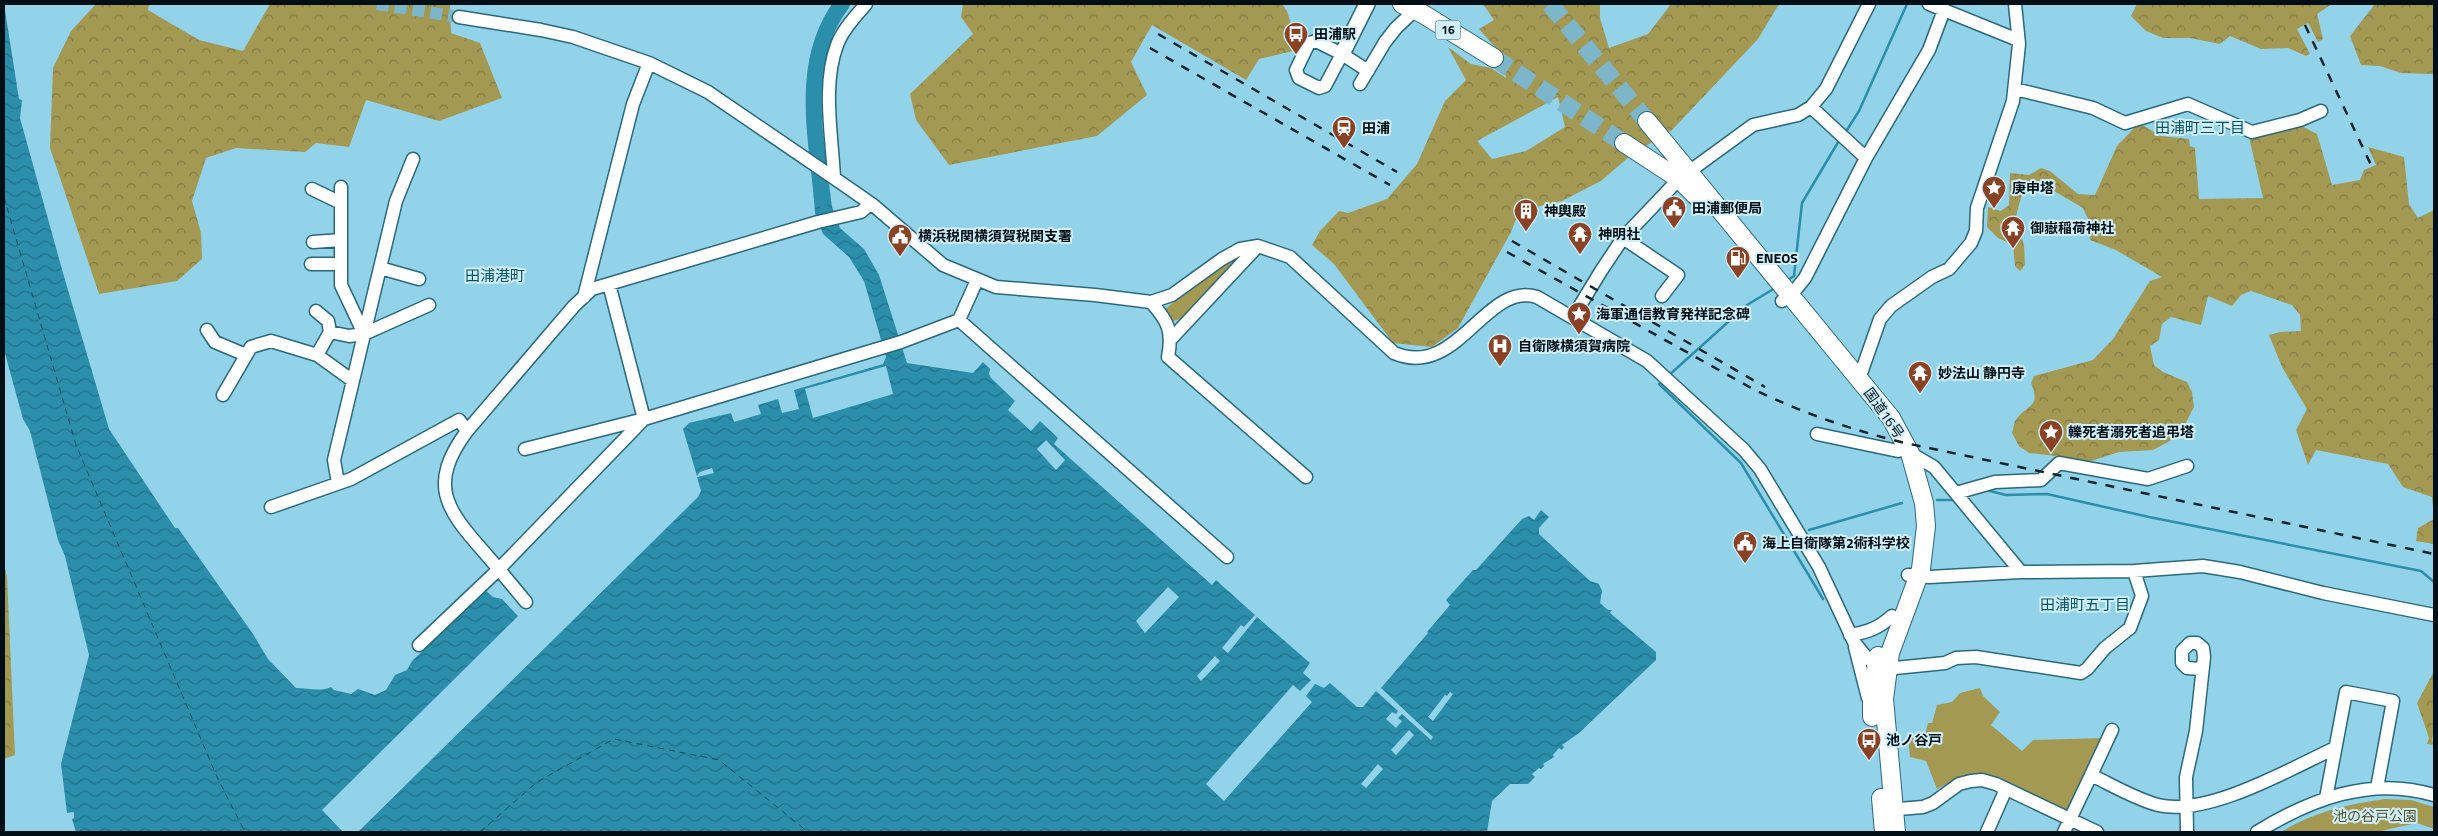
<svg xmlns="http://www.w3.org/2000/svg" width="2438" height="836" font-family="'Titillium Web','Noto Sans JP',sans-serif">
<defs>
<pattern id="forest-crowns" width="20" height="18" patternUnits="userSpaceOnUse" patternTransform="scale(1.25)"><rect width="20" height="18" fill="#a39953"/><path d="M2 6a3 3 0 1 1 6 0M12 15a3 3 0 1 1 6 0" fill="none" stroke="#827b44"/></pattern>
<pattern id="water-waves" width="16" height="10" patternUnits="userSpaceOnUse" patternTransform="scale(1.25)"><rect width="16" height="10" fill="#2b8eab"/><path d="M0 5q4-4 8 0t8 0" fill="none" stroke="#22728a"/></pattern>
</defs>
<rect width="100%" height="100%" fill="#93d3ea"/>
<path fill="url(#forest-crowns)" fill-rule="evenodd" d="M96,4H149L148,10L199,40L243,51L270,4H450L451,33L480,43L502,98L439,121L366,100L349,147L316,143L305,152L236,148L206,158L192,201L201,233L202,259L177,281L99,294L50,148L53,68L71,31Z
M963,4H1282L1287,11L1297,44L1293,51L1259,59L1246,80L1152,25L1131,62L1147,95L1097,136L949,165L916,120L910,94L973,34L961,17Z
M1483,4H1600V18L1609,48L1648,34L1671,4H1779L1758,39L1672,130L1630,156L1601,181L1562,201L1519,211L1511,232L1458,328L1432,347L1393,343L1334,264L1312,245L1320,231L1339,211L1348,213L1387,199L1417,164L1445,101L1466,80L1448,47L1471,64L1491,68L1506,78L1502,55L1479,29L1494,20ZM1558,97L1565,127L1526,151L1492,159L1477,141Z
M2137,4H2332L2317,14L2323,39L2318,42L2308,23L2297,29L2310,54L2306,56L2288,48L2261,49L2230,36L2220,44L2190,38H2163L2146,31L2131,16Z
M2375,4H2434V74L2401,73L2380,66L2361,65L2350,36Z
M2139,123L2161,136L2189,139L2190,146L2195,148L2199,199L2263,198L2249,137L2298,124L2317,134L2332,185L2360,180L2364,170L2376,165L2368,147L2404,157L2409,204L2418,218L2434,210V544L2416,541L2418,528L2434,519L2432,497L2403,487L2388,464L2316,450L2308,465L2296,430L2307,409L2282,367L2269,335L2280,332L2301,331L2300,315L2292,305L2251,291L2241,295L2232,306L2208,296L2201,325L2171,317L2162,324L2159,340L2150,346L2154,365L2163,372L2187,382L2192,392L2194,407L2179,436L2153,450L2119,452L2088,462L2064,457L2029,453L2019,446L2012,433C2013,430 2014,424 2015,421C2026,404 2042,408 2031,383L2034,376L2093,360L2113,339L2150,281L2162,277L2116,250L2090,240L2089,221L2083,208L2042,184H2032L2023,190L2015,220L2024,245L2025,265L2020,271L2015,266L2013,245L1998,238L1987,227L1988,207L2001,211L2009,205L2010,173L2029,175L2041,168L2050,171L2078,194L2095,195L2117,146Z
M4,564L7,577L15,755L4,759Z
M2433,673L2434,728L2432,740L2434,745L2427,744L2429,738L2417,703Z"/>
<path fill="#a39953" d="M1230,259L1233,260V265L1184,318L1173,321L1165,309Z
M1980,688L1983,696L2000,712L1991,725L2022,751L2033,740L2104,738L2069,816L1982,775L1960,777L1937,789L1926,761L1910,757L1908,735L1924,738L1928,723H1932L1937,705L1952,702L1960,693Z
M2385,799L2411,800L2434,807V829L2417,823L2376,832H2281C2314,812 2347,804 2385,799Z"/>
<path fill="url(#water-waves)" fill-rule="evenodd" d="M4,4L19,99L22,100L20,118L63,273L109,429L175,528H178L253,634L268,659L296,688C308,688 320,692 331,687L334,690L351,694L358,689L375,695L386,690L395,675L407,670L412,661L486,591L493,597L502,599L518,616L322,810L343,832H76L72,819L74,818V812L67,813L61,764L89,655L65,556L58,540L30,431L23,419L4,350Z
M812,173L829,184L832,207L840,228L864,249L879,275L907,363L973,373L983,362L990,369L989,374L991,378L1015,401L1008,410L1031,431L1040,421L1058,438L1054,444L1212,585L1216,580L1255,615L1244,627L1241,625L1222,648L1228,653L1257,617L1310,663L1303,673L1311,680L1300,691L1293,685L1206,784L1224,801L1312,702L1306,696L1315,684L1324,688L1330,683L1357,707H1363L1376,691L1398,711L1396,714L1392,712L1386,719L1396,728L1402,721L1398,718L1402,714L1431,740L1433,737L1381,688L1428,633L1427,632L1450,605L1446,600L1473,570H1476L1522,519L1529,516L1534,520L1541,510L1549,517L1539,528V534L1590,581L1599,584L1602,591L1600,603L1608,610H1612L1610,613L1656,652V660L1579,733L1562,745L1564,747L1562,750L1559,748L1553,755L1554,757L1543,764L1544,766L1541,769L1539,768L1532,774L1535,777L1528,784H1510L1492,801L1487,832H358L698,497L701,491L697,477L714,473L712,468L700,472L697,476L683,429L689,423L731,413L734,422L761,414L758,405L778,399L782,413L799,409L794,390L883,364L886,357L864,281L849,257L823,234L815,213ZM886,366L893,394L813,418L805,389ZM1046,440L1065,460L1056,470L1037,449ZM1168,587L1179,597L1145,633L1136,621ZM1215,656L1220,661L1201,681L1197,676ZM1450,692L1453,694L1433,721L1428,717L1445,695L1447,696ZM1409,730L1414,735L1396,755L1391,750ZM1378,764L1383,769L1366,788L1361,784Z"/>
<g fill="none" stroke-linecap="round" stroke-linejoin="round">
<path stroke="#2b8eab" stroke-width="2.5" d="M1845,133L1859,111L1907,4
M1786,281L1794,276L1802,203L1840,139
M1668,376L1747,305L1775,288
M1662,382L1659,384L1741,463L1823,599
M1986,490L2006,495L2047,494L2149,517L2421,571L2434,582
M1937,500H1957
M1809,530L1902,503"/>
<path stroke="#2b8eab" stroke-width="16" d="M822,199C816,134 799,60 842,4"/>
<path stroke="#154b5b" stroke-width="1" stroke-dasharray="6 5" stroke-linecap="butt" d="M4,197L76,445L217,777L245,832
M480,832L537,782L614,739L719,760L808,832"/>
<path stroke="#7db6ca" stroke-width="12" stroke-dasharray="12 6" stroke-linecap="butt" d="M377,4L459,17"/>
<path stroke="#7db6ca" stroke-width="18" stroke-dasharray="18 9" stroke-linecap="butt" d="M1550,4L1647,121
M1494,58L1624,143"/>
<defs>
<path id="minor" d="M1929,4L2018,40
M459,17L541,30L573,37L649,63L708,92L834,178L873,205L943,265L996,287L1095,295L1151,302L1172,295L1222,259L1240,249L1258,246L1290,257L1394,353C1458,380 1485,281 1537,297L1647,361L1744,450L1760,469L1819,567L1854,642L1867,658L1876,664L1895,668L1945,663L1956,658L1976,657L2081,673L2087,669L2105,648L2130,628L2142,596L2134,571
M1316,41L1342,54L1325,86L1319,88L1299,78L1296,70L1309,43Z
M1342,54L1368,71
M1360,84L1385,42L1396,28L1415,10
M2015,89L2093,108L2125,123L2188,104L2252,132L2300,120L2321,111
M1811,107L1866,158
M834,178C832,135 822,85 837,45C843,29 856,16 866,4
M341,187V285L364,334L429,305
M312,189L341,203
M1623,238L1678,275L1662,296
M313,242L341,240
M311,264H341
M380,268L419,279
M584,297L633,104L649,63
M1782,301L1796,289L1805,278L1866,158L1929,50L1944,10
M1151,302C1168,321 1173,331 1168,357L1306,477
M316,311L328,321L330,332L317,355
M1573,317L1601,271L1623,238L1679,179L1753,125L1798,115L1811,107L1826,89L1869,4
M959,320L1227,557
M207,330L215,342L246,355
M330,332L349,336L364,334
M1172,338L1258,246
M1859,379L1880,319L1891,306L1932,277L1949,269L1971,243L1976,231L1977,208L2013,101L2019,44L2015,4
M223,395L251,347L271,341L317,355L353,381
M1817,434L1898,451
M525,449L644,419L901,342L959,320L977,280
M1910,453L1934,467L2021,572
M338,483L334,460L396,201L413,159
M1956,493L1995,482L2041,480L2059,463L2148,479L2187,466
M271,507L351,479L459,420L467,431
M1908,575L1929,577L2021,572L2134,571L2203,566L2240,572L2323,593L2434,615
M526,602C512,585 498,568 484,552C445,508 428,484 467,431L574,306L592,289L818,222L861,212L870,204
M1850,635C1868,632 1879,628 1892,616
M419,645L499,569L644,419L609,284
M1855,647L1868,698
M2091,775L2112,730
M2326,798L2346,692L2393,701L2377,788
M1886,810L1923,807L1933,803L1959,784L1971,781L1982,780L1996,784L2097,832
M1987,832L2006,789
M2064,832L2091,775C2112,785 2135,799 2158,805C2207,817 2290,769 2335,748
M2187,832L2186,777L2196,731L2204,657L2203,648L2197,643H2190L2182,651V663L2187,668L2201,669
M2257,832C2311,799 2371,776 2434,795"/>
<path id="major" d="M1342,54L1367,4"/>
<path id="highway" d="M1402,4L1423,14L1494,58
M1647,121L1891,418L1910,453L1924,503L1926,526L1921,569L1890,653L1884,699L1896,832
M1624,143L1679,179L1697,197
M1872,717V696L1878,656
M1881,798L1884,832"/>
</defs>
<use href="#minor" stroke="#28697d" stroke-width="15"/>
<use href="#major" stroke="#28697d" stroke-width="18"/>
<use href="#highway" stroke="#28697d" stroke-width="20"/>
<use href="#minor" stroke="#fff" stroke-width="12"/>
<use href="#major" stroke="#fff" stroke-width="15"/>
<use href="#highway" stroke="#fff" stroke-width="18"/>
<path stroke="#10242d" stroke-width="2.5" stroke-dasharray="9 9" stroke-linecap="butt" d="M2305,25L2372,167
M1158,34L1397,172
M1150,48L1390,185
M1512,241L1765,387
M1507,252L1753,389C1802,413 1852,430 1905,443L2434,554"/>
</g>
<defs>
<symbol id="bus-pin" viewBox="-11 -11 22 30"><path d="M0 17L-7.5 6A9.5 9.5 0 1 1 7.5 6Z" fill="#8b4224" stroke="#cfeffa"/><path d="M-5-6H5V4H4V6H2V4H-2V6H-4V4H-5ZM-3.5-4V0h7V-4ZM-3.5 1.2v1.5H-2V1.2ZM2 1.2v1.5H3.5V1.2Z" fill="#fff"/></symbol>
<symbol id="station-pin" viewBox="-11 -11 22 30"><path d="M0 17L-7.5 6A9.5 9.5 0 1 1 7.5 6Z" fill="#8b4224" stroke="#cfeffa"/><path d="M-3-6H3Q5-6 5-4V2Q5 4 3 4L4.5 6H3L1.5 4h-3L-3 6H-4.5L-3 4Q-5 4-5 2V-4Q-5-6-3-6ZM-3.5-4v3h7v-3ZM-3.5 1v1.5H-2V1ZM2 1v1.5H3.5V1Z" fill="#fff"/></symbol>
<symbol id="sight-pin" viewBox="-11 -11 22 30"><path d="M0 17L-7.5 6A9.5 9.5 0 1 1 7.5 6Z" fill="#8b4224" stroke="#cfeffa"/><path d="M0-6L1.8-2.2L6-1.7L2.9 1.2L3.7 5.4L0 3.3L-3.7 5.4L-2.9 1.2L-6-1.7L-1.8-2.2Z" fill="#fff"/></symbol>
<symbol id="civic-pin" viewBox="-11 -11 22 30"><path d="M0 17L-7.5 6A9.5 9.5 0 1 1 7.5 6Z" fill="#8b4224" stroke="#cfeffa"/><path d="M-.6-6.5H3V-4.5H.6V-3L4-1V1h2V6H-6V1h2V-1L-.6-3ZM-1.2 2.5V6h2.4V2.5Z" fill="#fff"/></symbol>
<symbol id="building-pin" viewBox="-11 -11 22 30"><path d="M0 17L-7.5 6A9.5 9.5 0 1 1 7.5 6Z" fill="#8b4224" stroke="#cfeffa"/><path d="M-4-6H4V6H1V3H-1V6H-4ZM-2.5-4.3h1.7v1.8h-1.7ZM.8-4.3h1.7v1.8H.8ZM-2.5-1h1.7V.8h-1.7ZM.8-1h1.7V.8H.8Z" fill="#fff"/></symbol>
<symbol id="temple-pin" viewBox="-11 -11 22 30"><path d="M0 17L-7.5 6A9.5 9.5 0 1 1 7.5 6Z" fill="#8b4224" stroke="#cfeffa"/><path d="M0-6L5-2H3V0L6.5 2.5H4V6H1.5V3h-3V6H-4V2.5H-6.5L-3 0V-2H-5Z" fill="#fff"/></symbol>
<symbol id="fuel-pin" viewBox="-11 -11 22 30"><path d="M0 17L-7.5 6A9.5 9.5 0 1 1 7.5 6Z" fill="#8b4224" stroke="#cfeffa"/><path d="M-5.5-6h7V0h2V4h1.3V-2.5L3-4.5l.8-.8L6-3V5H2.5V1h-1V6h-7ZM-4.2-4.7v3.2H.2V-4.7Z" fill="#fff"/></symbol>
<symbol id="hospital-pin" viewBox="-11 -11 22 30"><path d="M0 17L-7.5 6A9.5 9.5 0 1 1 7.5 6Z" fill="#8b4224" stroke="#cfeffa"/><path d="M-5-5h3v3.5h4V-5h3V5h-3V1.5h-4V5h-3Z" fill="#fff"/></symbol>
</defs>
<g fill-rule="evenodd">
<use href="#bus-pin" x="1282" y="20" width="28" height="38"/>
<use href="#station-pin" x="1330" y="114" width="28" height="38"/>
<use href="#sight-pin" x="1980" y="174" width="28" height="38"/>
<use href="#civic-pin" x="1660" y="194" width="28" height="38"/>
<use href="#building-pin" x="1512" y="197" width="28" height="38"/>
<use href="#temple-pin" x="1999" y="214" width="28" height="38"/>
<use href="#temple-pin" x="1566" y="220" width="28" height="38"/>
<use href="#civic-pin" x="886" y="222" width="28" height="38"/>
<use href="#fuel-pin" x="1724" y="244" width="28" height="38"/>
<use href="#sight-pin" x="1565" y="300" width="28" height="38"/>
<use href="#hospital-pin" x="1486" y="332" width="28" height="38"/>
<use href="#temple-pin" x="1906" y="359" width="28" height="38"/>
<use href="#sight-pin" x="2037" y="418" width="28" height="38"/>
<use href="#civic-pin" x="1731" y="529" width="28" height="38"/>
<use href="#bus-pin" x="1855" y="726" width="28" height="38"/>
</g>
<g text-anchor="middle" stroke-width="4" stroke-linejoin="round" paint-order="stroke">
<rect fill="#cfeffa" stroke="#3e525a" stroke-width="1" x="1435.5" y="20.5" width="25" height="19" rx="4"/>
<g font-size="12" font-weight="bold" fill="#000f16">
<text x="1448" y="34">16</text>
</g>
<g font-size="14" font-weight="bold" fill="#000f16" stroke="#cfeffa" text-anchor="start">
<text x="1314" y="39">田浦駅</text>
<text x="1362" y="133">田浦</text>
<text x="2012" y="193">庚申塔</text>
<text x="1692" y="213">田浦郵便局</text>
<text x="1544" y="216">神輿殿</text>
<text x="2030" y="233">御嶽稲荷神社</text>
<text x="1598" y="239">神明社</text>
<text x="918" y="241">横浜税関横須賀税関支署</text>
<text x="1756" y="263">ENEOS</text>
<text x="1596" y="319">海軍通信教育発祥記念碑</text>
<text x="1518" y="351">自衛隊横須賀病院</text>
<text x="1938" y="378">妙法山 静円寺</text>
<text x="2068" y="437">轢死者溺死者追弔塔</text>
<text x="1762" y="548">海上自衛隊第2術科学校</text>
<text x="1886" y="745">池ノ谷戸</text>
</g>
<g font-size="14" fill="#000f16" stroke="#cfeffa">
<text transform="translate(1884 413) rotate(55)" y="5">国道16号</text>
</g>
<g font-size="14" fill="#554f25" stroke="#cfeffa">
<text x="2375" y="821">池の谷戸公園</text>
</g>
<g font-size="15" fill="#075265" stroke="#cfeffa">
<text x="2200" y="133">田浦町三丁目</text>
<text x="495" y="281">田浦港町</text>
<text x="2085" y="610">田浦町五丁目</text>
</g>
</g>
<rect width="2438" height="836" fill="none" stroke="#000f16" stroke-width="10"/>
</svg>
